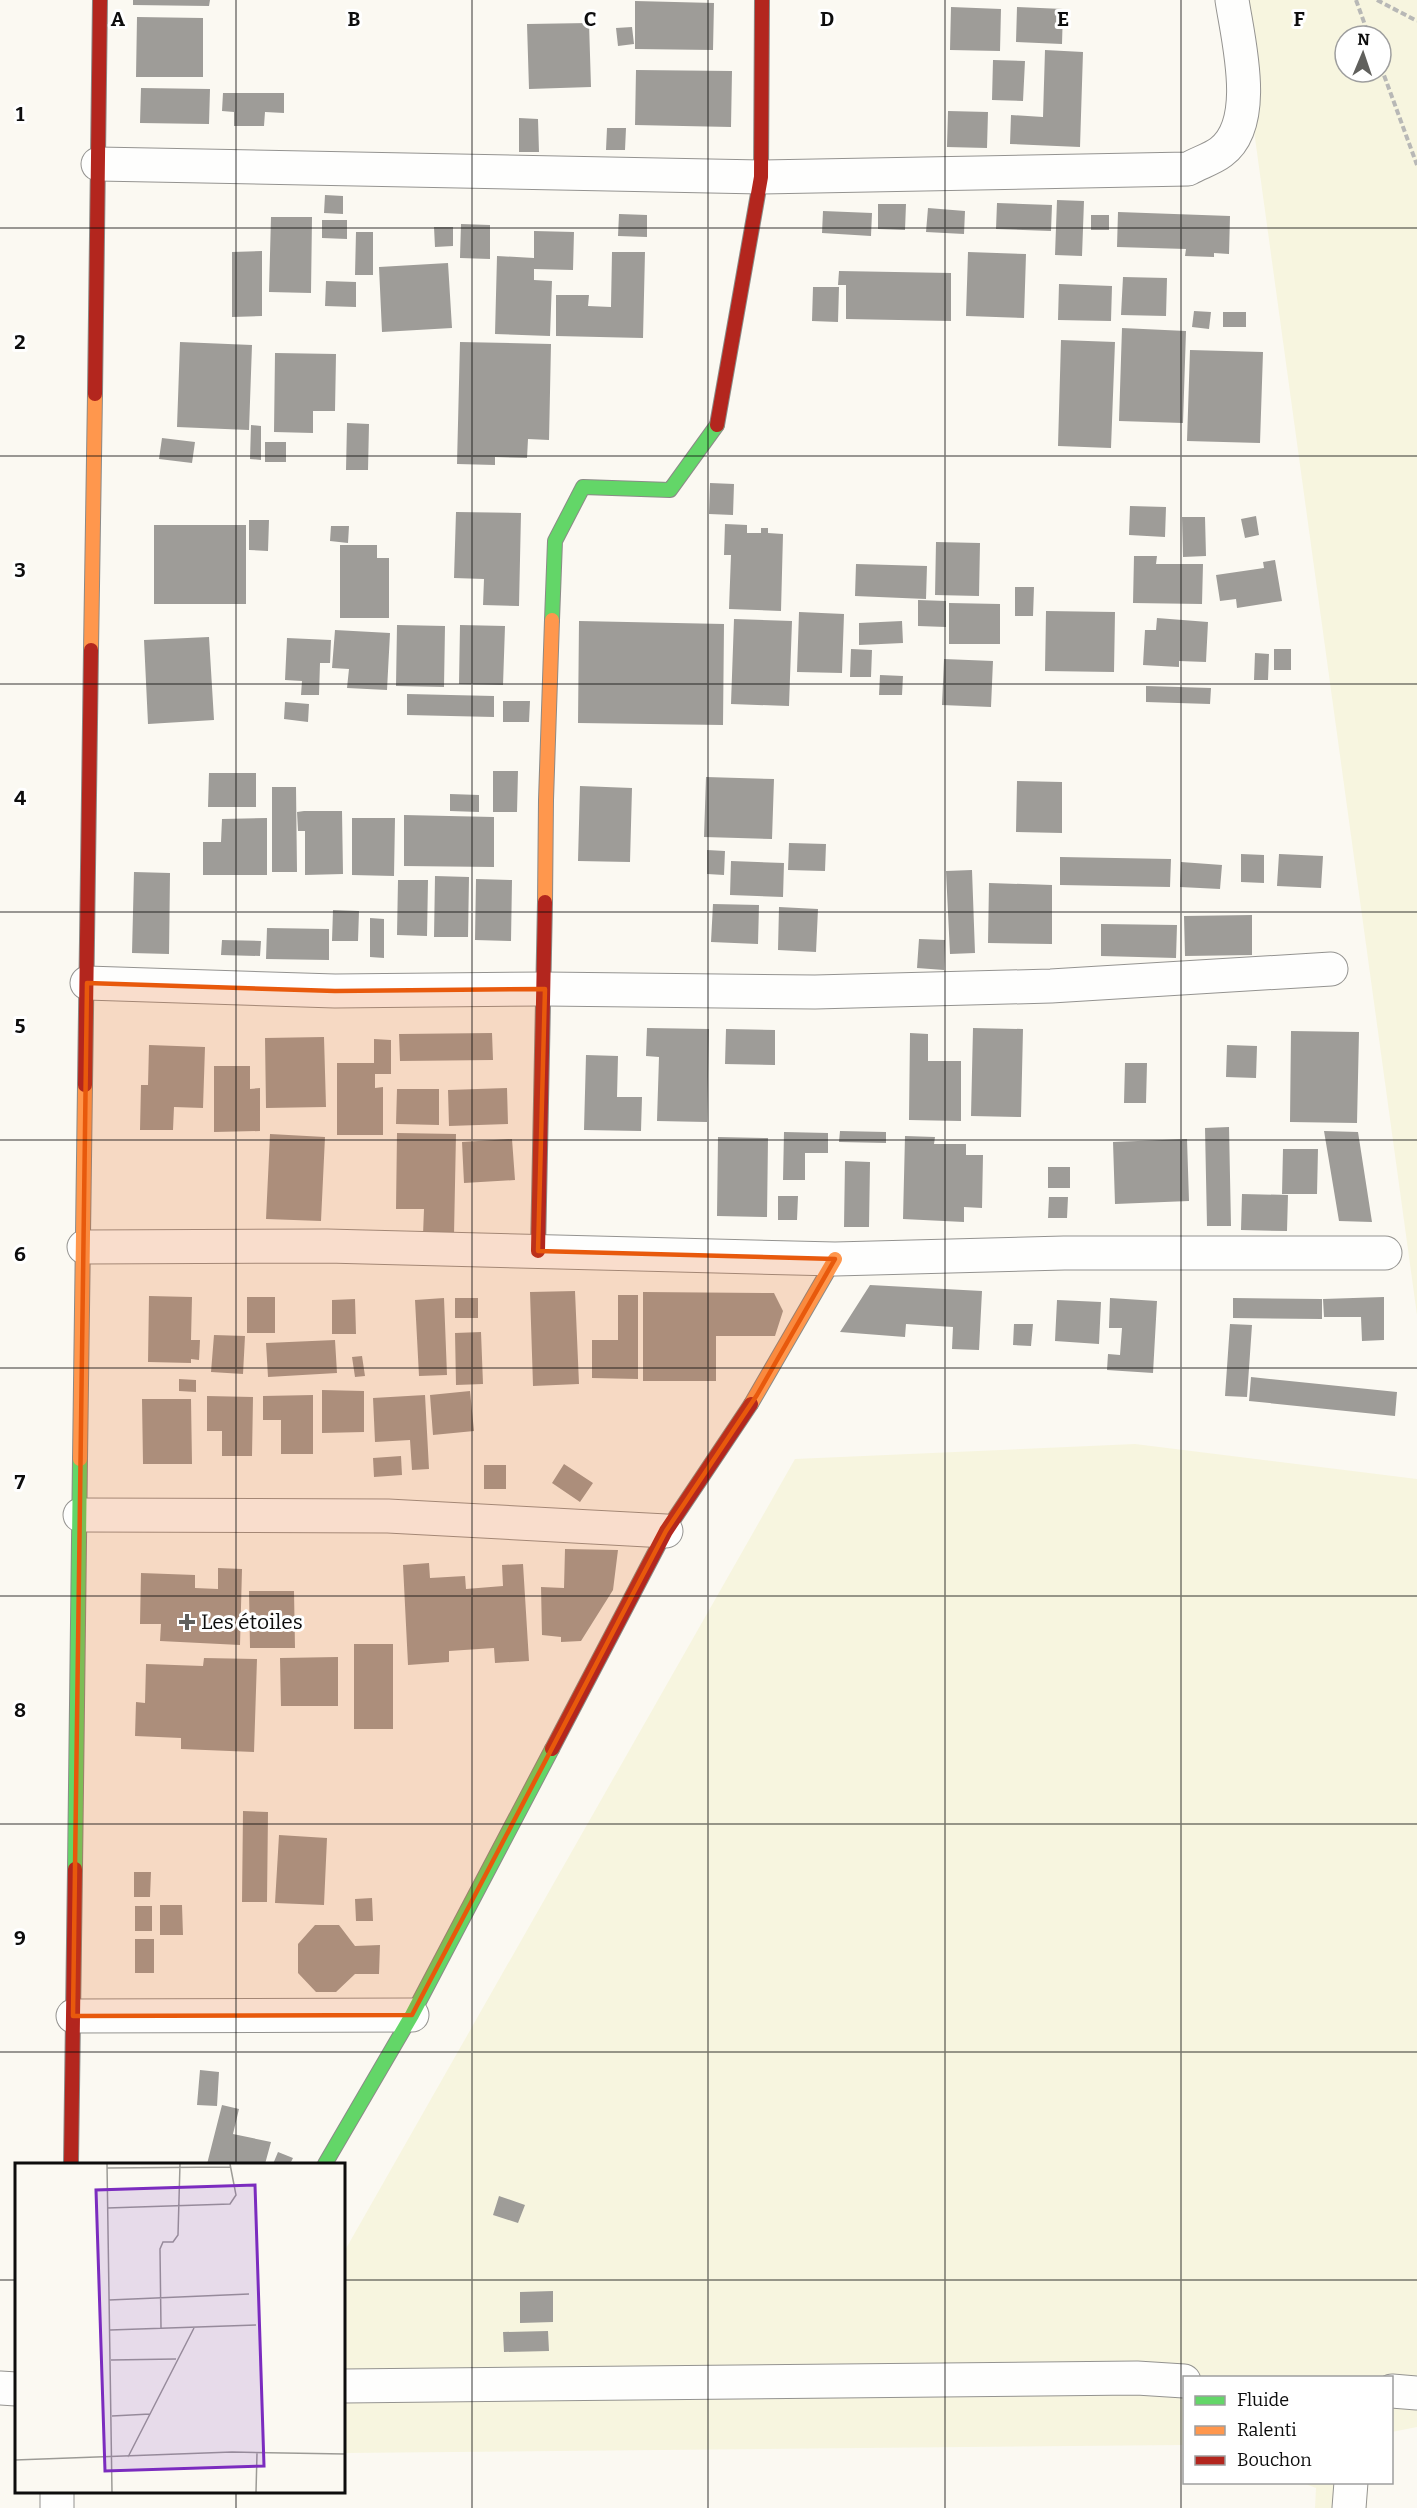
<svg xmlns="http://www.w3.org/2000/svg" width="1417" height="2508" font-family="Bitter,serif">
<rect width="100%" height="100%" fill="#fbf9f2"/>
<path fill="#f7f5df" fill-rule="evenodd" d="M1236,0H1417V1315ZM1345,36H1381V72H1345Z
M1135,1444L1417,1479V2427L1392,2432V2378H1184V2445L344,2453V2252L795,1459Z
M1303,2483H1368L1367,2508H1315L1316,2488Z"/>
<path fill="#9e9c98" d="M133,0H210L209,6L133,5Z
M635,1L714,3L713,50L635,49Z
M951,7L1001,9L1000,51L950,50Z
M1017,7L1063,9L1062,44L1016,42Z
M137,17L203,18V77H136Z
M589,23L591,87L529,89L527,24Z
M632,27L634,44L618,46L616,28Z
M1045,50L1083,52L1080,147L1010,144L1011,115L1043,117Z
M993,60L1025,61L1023,101L992,100Z
M636,70L732,71L731,127L635,125Z
M141,88L210,89L209,124L140,123Z
M223,93H284V113L265,112L264,126H234V112L222,111Z
M948,111L988,112L987,148L947,147Z
M519,118L538,119L539,152H519Z
M607,128H626L625,150H606Z
M325,195L343,196V214L324,213Z
M1057,200L1084,201L1082,256L1055,255Z
M997,203L1052,205L1051,231L996,229Z
M878,204H906L905,230L878,229Z
M928,208L965,211L964,234L926,232Z
M823,211L872,213L871,236L822,233Z
M1118,212L1230,216L1229,254L1214,253V257L1185,256L1186,249L1117,247Z
M619,214L647,215V237L618,236Z
M1091,215H1109V230H1091Z
M271,217H312L311,293L269,292Z
M322,220H347V239L322,238Z
M461,224L490,225V259L460,258Z
M434,227H453V246L435,247Z
M534,231L574,232L573,270L534,269V280L552,281L550,336L495,334L497,256L534,258Z
M356,232H373V275H355Z
M262,251V316L232,317V252Z
M612,252H645L643,338L556,336V295H589L588,306L611,307Z
M968,252L1026,254L1024,318L966,316Z
M448,263L452,328L382,332L379,267Z
M839,271L951,273V321L846,319V285H838Z
M1123,277L1167,278L1166,316L1121,315Z
M326,281L356,282V307L325,306Z
M1059,284L1112,286L1111,321L1058,320Z
M813,287H839L838,322L812,321Z
M1194,311L1211,312L1209,329L1192,327Z
M1223,312H1246V327H1223Z
M1122,328L1186,331L1183,423L1119,421Z
M1061,340L1115,342L1111,448L1058,446Z
M180,342L252,345L249,430L177,427Z
M460,342L551,344L549,440L528,439L527,458L495,457V465L457,464Z
M1190,350L1263,352L1260,443L1187,441Z
M275,353L336,354L335,411H313V433L274,432Z
M347,423L369,424L368,470H346Z
M251,425L261,426V460L250,459Z
M162,438L195,442L192,463L159,459Z
M265,442H286V462H265Z
M710,483L734,484L733,515L709,514Z
M1130,506L1166,507L1165,537L1129,535Z
M456,512L521,513L519,606L483,605L484,579L454,578Z
M1256,516L1259,535L1245,538L1241,519Z
M1182,517H1205L1206,556L1183,557Z
M249,520H269L268,551L249,550Z
M725,524L747,525V533H761V528H768V533L783,534L781,611L729,609L731,555H724Z
M154,525H246V604H154Z
M331,526H349L348,543L330,541Z
M936,542L980,543L979,596L935,595Z
M340,545H377V558H389V618H340Z
M1134,556H1157L1156,564H1203L1202,604L1133,603Z
M1275,560L1282,601L1237,608L1236,599L1220,601L1216,575L1264,568L1263,562Z
M856,564L927,566L926,599L855,596Z
M1015,587H1034L1033,616H1015Z
M918,600L946,601V627L918,626Z
M949,603L1000,604V644H949Z
M1046,611L1115,612L1114,672L1045,671Z
M799,612L844,614L842,673L797,672Z
M1157,618L1208,622L1206,662L1179,661V667L1143,665L1145,630H1156Z
M734,619L792,621L789,706L731,704Z
M579,621L724,624L723,725L578,723Z
M902,621L903,643L859,645V623Z
M397,625L445,626L444,687L396,686Z
M460,625L505,626L503,685L459,684Z
M335,630L390,633L387,690L347,688L349,669L332,668Z
M209,637L214,720L148,724L144,640Z
M287,638L331,640L330,663H320L319,695H301L302,681L285,680Z
M851,649L872,650L871,677H850Z
M1274,649H1291V670H1274Z
M1255,653L1269,654L1268,680H1254Z
M944,659L993,661L991,707L942,705Z
M880,675L903,676L902,695H879Z
M1146,686L1211,688L1210,704L1146,702Z
M407,694L494,696V717L407,715Z
M503,701H530L529,722H503Z
M285,702L309,704L308,722L284,719Z
M493,771H518L517,812H493Z
M209,773H256V807H208Z
M706,777L774,779L772,839L704,837Z
M1017,781L1062,782V833L1016,832Z
M580,786L632,788L630,862L578,861Z
M272,787H296L297,872H272Z
M450,794L479,795V812L450,811Z
M304,811H342L343,874L305,875V831H298L297,812Z
M404,815L494,817V867L404,866Z
M267,818V875H203V842H221L222,819Z
M352,818H395L394,876L352,875Z
M789,843L826,844L825,871L788,870Z
M707,850L725,851L724,875L707,874Z
M1241,854L1264,855V883L1241,882Z
M1279,854L1323,856L1321,888L1277,886Z
M1060,857L1171,859L1170,887L1060,885Z
M731,861L784,863L783,897L730,895Z
M1181,862L1222,865L1220,889L1180,887Z
M972,870L975,953L950,954L946,871Z
M134,872L170,873L169,954L132,953Z
M435,876L469,877L468,937H434Z
M476,879L512,880L511,941L475,940Z
M398,880H428L427,936L397,935Z
M989,883L1052,885V944L988,943Z
M713,904L759,905L758,944L711,942Z
M779,907L818,909L816,952L778,950Z
M333,910L359,911L358,941H332Z
M1252,915V955L1185,956L1184,916Z
M370,918L384,919V958L370,957Z
M1101,924L1177,925L1176,958L1101,956Z
M267,928L329,929V960L266,959Z
M919,939L945,940L944,970L917,968Z
M222,940L261,941L260,956L221,955Z
M647,1028L709,1029L707,1122L657,1121L659,1057L646,1056Z
M973,1028L1023,1029L1021,1117L971,1116Z
M726,1029L775,1030V1065L725,1064Z
M1291,1031L1359,1032L1357,1123L1290,1122Z
M492,1033L493,1060L400,1061L399,1034Z
M910,1033L928,1034V1061H961V1121L909,1120Z
M324,1037L326,1107L266,1108L265,1038Z
M374,1039L391,1040V1074H375V1088L383,1087V1135H337V1063H374Z
M149,1045L205,1047L203,1108L174,1107L173,1130H140L141,1085H148Z
M1227,1045L1257,1046L1256,1078L1226,1077Z
M586,1055L618,1056L617,1097H642L641,1131L584,1130Z
M1125,1063H1147L1146,1103H1124Z
M214,1066H250V1089L260,1088V1131L214,1132Z
M507,1088L508,1124L449,1126L448,1090Z
M397,1089H439V1125L396,1124Z
M1229,1127L1231,1226H1207L1205,1128Z
M840,1131L886,1132V1143L839,1142Z
M1324,1131L1358,1132L1372,1222L1339,1221Z
M784,1132L828,1133V1153H805V1180H783Z
M397,1133L456,1134L454,1235H423L424,1209H396Z
M270,1134L325,1137L321,1221L266,1219Z
M905,1136L935,1137L934,1144H966V1155H983L982,1208L964,1207V1222L903,1219Z
M718,1137L768,1138L767,1217L717,1216Z
M512,1139L515,1180L464,1183L462,1142Z
M1187,1139L1189,1201L1115,1204L1113,1142Z
M1283,1149H1318L1317,1194H1282Z
M845,1161L870,1162L869,1227H844Z
M1048,1167H1070V1188H1048Z
M1242,1194L1288,1195L1287,1231L1241,1230Z
M778,1196H798L797,1220H778Z
M1049,1197H1068L1067,1218H1048Z
M870,1285L982,1291L979,1350L952,1349L953,1327L906,1324L905,1337L840,1332Z
M575,1291L579,1384L533,1386L530,1292Z
M643,1292L774,1293L783,1311L775,1336H716V1381H643Z
M618,1295H638V1379L592,1378V1340H618Z
M149,1296L192,1297L191,1340H200L199,1360L191,1359V1363L148,1362Z
M247,1297H275V1333H247Z
M1384,1297V1340L1362,1341L1361,1317H1324L1323,1299Z
M444,1298L447,1375L419,1376L415,1300Z
M455,1298H478V1318H455Z
M1110,1298L1157,1301L1153,1373L1107,1370L1108,1354L1120,1355L1122,1328H1109Z
M1233,1298L1322,1299V1319L1233,1318Z
M355,1299L356,1334H332V1300Z
M1057,1300L1101,1302L1099,1344L1055,1341Z
M1014,1324H1033L1031,1346L1013,1345Z
M1230,1324L1252,1325L1247,1397L1225,1396Z
M481,1332L483,1384L456,1385L455,1333Z
M214,1335L245,1336L243,1374L211,1372Z
M335,1340L337,1373L268,1377L266,1343Z
M362,1356L365,1376L355,1377L352,1357Z
M1251,1377L1397,1392L1395,1416L1249,1401Z
M179,1379L196,1380V1392L179,1391Z
M322,1390L364,1391V1432L322,1433Z
M470,1391L474,1431L433,1435L430,1395Z
M313,1395V1454H281V1420H263V1396Z
M425,1395L429,1469L412,1470L410,1440L375,1442L373,1398Z
M207,1396L253,1397L252,1456H222V1431H207Z
M142,1399H191L192,1464H143Z
M401,1456L402,1475L374,1477L373,1458Z
M564,1464L593,1483L580,1502L552,1483Z
M484,1465H506V1489H484Z
M565,1549L618,1550L613,1590L581,1641L561,1642V1637L542,1635L541,1587L564,1588Z
M429,1563L430,1578L465,1576L466,1589L503,1586L502,1565L523,1564L529,1661L495,1663L494,1648L449,1651V1662L408,1665L403,1565Z
M218,1568L242,1569L240,1645L160,1641L161,1624H140L141,1573L195,1575V1588L218,1589Z
M249,1591H294L295,1648H250Z
M354,1644H393V1729H354Z
M338,1657V1706H281L280,1658Z
M204,1658L257,1659L254,1752L181,1749V1738L135,1736L136,1702L145,1703L146,1664L203,1666Z
M243,1811L268,1812L267,1902H242Z
M279,1835L327,1838L324,1905L275,1903Z
M134,1872H151L150,1897H134Z
M372,1898L373,1921H356L355,1899Z
M160,1905H182L183,1935H160Z
M135,1906H152V1931H135Z
M315,1925H339L355,1946L380,1945L379,1974H355L336,1992H316L298,1973V1944Z
M135,1939H154V1973H135Z
M200,2070L219,2072L217,2106L197,2105Z
M222,2105L239,2109L233,2134L271,2142L265,2164H207Z
M278,2152L293,2158L290,2164H273Z
M499,2196L525,2205L518,2223L493,2215Z
M553,2291V2322L520,2323V2292Z
M548,2331L549,2351L504,2352L503,2332Z"/>
<g fill="none" stroke-linecap="round" stroke-linejoin="round">
<defs>
<path id="street" d="M98,164L761,177L1188,169C1198,163 1212,159 1221,152C1260,123 1238,40 1232,0
M87,983L335,991L545,989L815,992L1051,986L1331,969
M84,1247L327,1246L835,1259L1064,1253H1385
M80,1515L388,1516L666,1531
M73,2016L412,2015
M344,2386L1137,2378L1184,2381
M0,2388L16,2389
M1392,2391L1417,2393
M57,2508V2492
M1349,2508L1351,2482"/>
<path id="fast" d="M552,620L555,541L583,487L670,490L717,425
M75,1869L80,1459
M325,2164L412,2015L552,1749"/>
<path id="slow" d="M91,650L95,394
M545,902L546,800L552,620
M751,1404L835,1259
M80,1459L85,1085"/>
<path id="jam" d="M95,394L100,0
M717,425L761,177L762,0
M85,1085L91,650
M538,1251L545,902
M552,1749L666,1531L751,1404
M71,2164L75,1869"/>
</defs>
<use href="#street" stroke="#949390" stroke-width="35"/>
<use href="#fast" stroke="#8b8a87" stroke-width="16"/>
<use href="#slow" stroke="#8b8a87" stroke-width="16"/>
<use href="#jam" stroke="#8b8a87" stroke-width="16"/>
<path stroke="#b8b8b6" stroke-width="4" stroke-dasharray="6 3" stroke-linecap="butt" d="M1356,0L1369,36
M1377,0L1417,21
M1381,67L1417,165"/>
<use href="#street" stroke="#fefefd" stroke-width="33"/>
<use href="#fast" stroke="#63d668" stroke-width="14"/>
<use href="#slow" stroke="#ff974d" stroke-width="14"/>
<use href="#jam" stroke="#b3261e" stroke-width="14"/>
</g>
<path fill="#e8590c" fill-opacity="0.2" stroke="#e8590c" stroke-width="4.5" stroke-linejoin="round" d="M87,983L335,991L545,989L538,1251L835,1259L757,1395L666,1531L412,2015L73,2016Z"/>
<path fill="none" stroke="#0d0d0d" stroke-width="1.5" stroke-opacity="0.55" d="M236,0V2164M472,0V2508M708,0V2508M945,0V2508M1181,0V2508M0,228H1417M0,456H1417M0,684H1417M0,912H1417M0,1140H1417M0,1368H1417M0,1596H1417M0,1824H1417M0,2052H1417M0,2280H16M344,2280H1417M236,2492V2508"/>
<path fill="#60605d" stroke="#fff" stroke-width="2" d="M184 1613h6v6h6v6h-6v6h-6v-6h-6v-6h6z"/>
<g text-anchor="middle" stroke-width="6" stroke-linejoin="round" paint-order="stroke">
<g font-size="21" fill="#0d0d0d" stroke="#fff" text-anchor="start">
<text x="201" y="1629">Les étoiles</text>
</g>
</g>
<g transform="translate(15 2163)">
<rect width="330" height="330" fill="#fbf9f2"/>
<path fill="none" stroke="#9c9b96" stroke-width="1.5" d="M92,1L97,329M92,5L215,4M92,45L215,41L221,32L215,1M94,137L234,131M146,165L145,86L148,79H158L163,72L165,1M95,167L241,162M96,197L161,196M97,253L135,251M113,294L179,165M0,297L217,289L330,291M241,329L242,290"/>
<path fill="#7b2cbf" fill-opacity="0.15" stroke="#7b2cbf" stroke-width="3" d="M240,22L249,303L90,308L81,27Z"/>
<rect width="330" height="330" fill="none" stroke="#0d0d0d" stroke-width="3"/>
</g>
<g font-size="20" text-anchor="middle" font-weight="bold" fill="#0d0d0d" stroke="#fff" stroke-width="6" stroke-linejoin="round" paint-order="stroke">
<text x="118" y="26">A</text>
<text x="354" y="26">B</text>
<text x="590" y="26">C</text>
<text x="827" y="26">D</text>
<text x="1063" y="26">E</text>
<text x="1299" y="26">F</text>
<text x="20" y="121">1</text>
<text x="20" y="349">2</text>
<text x="20" y="577">3</text>
<text x="20" y="805">4</text>
<text x="20" y="1033">5</text>
<text x="20" y="1261">6</text>
<text x="20" y="1489">7</text>
<text x="20" y="1717">8</text>
<text x="20" y="1945">9</text>
</g>
<rect x="1183" y="2376" width="210" height="108" fill="#ffffff" stroke="#9e9e9e" stroke-width="1.5"/>
<rect x="1195" y="2396" width="30" height="9" fill="#63d668" stroke="#9e9e9e" stroke-width="1.5"/>
<text x="1237" y="2406" font-size="18" fill="#0d0d0d">Fluide</text>
<rect x="1195" y="2426" width="30" height="9" fill="#ff974d" stroke="#9e9e9e" stroke-width="1.5"/>
<text x="1237" y="2436" font-size="18" fill="#0d0d0d">Ralenti</text>
<rect x="1195" y="2456" width="30" height="9" fill="#b3261e" stroke="#9e9e9e" stroke-width="1.5"/>
<text x="1237" y="2466" font-size="18" fill="#0d0d0d">Bouchon</text>
<g transform="translate(1363 54) rotate(2)"><circle r="28" fill="#ffffff" stroke="#9e9e9e" stroke-width="1.5"/>
<path d="M0-4.5L10 22L0 15L-10 22Z" fill="#60605d"/>
<text y="-9" font-size="16" font-weight="bold" text-anchor="middle" fill="#0d0d0d">N</text>
</g>
</svg>
